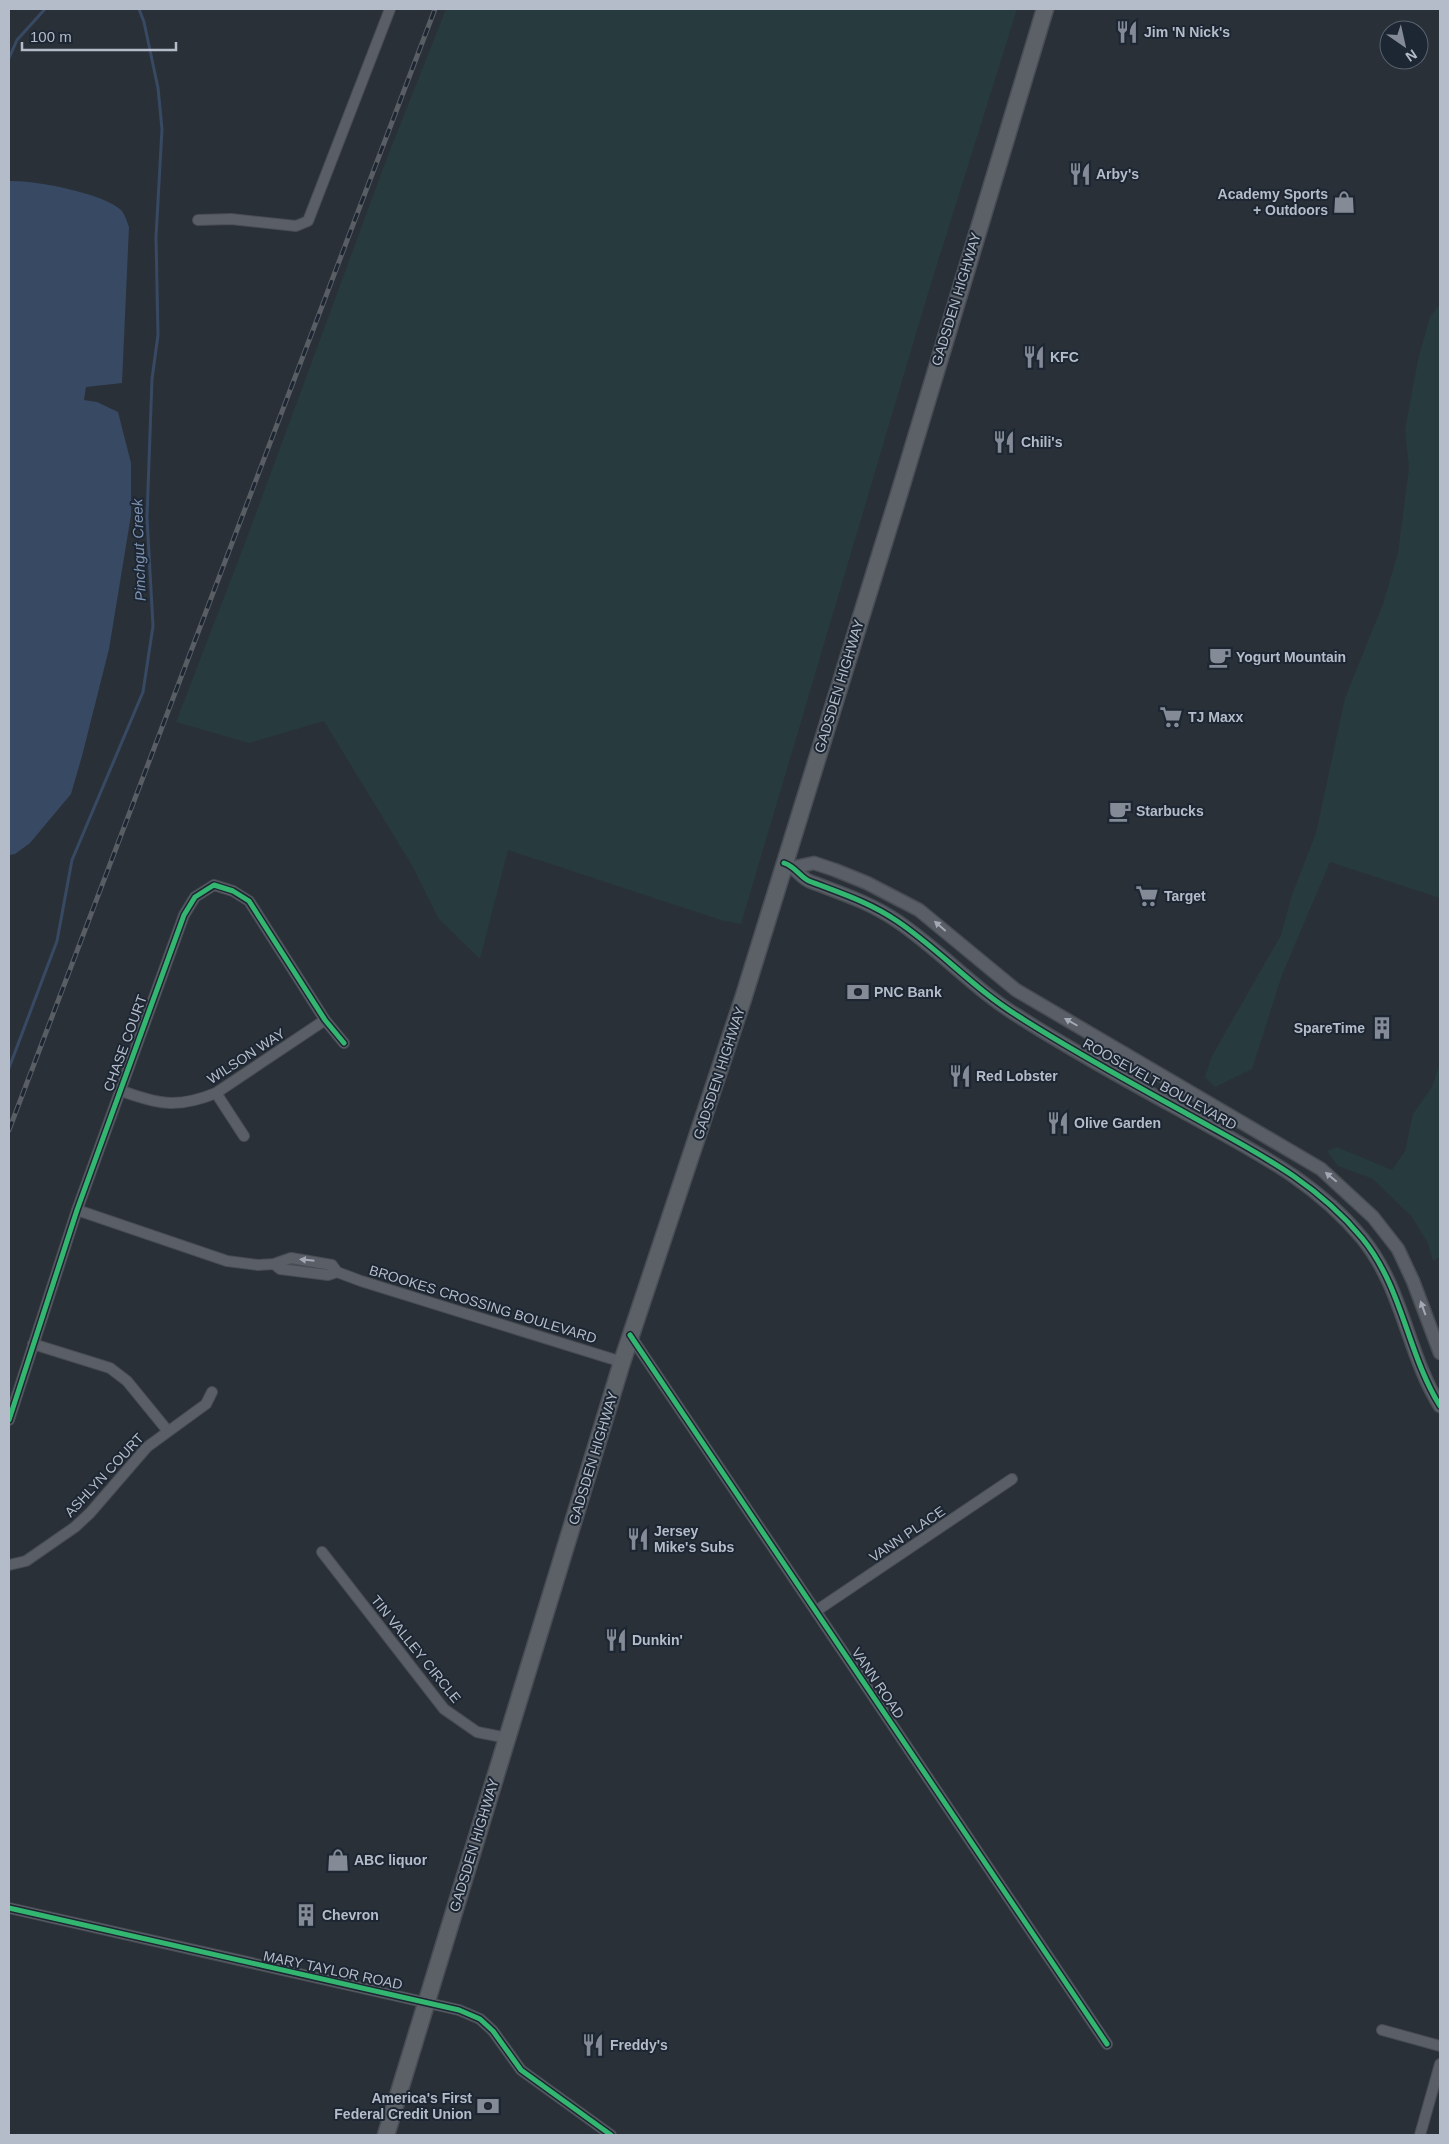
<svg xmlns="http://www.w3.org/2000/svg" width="1449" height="2144" font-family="Helvetica,sans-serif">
<rect width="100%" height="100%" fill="#2a3038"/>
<path fill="#273a3e" d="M446,9H1017L926,300L741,924L724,921L508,850L480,959L439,919L413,867L324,721L249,743L176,722L245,543L387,158Z
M1440,304V898L1330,862L1282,975L1252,1069L1215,1087L1205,1077L1212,1056L1281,935L1292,895L1316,833L1345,698L1383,604L1398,553L1409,468L1405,430L1418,360L1430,317Z
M1440,1062V1257L1433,1261L1428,1243L1412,1217L1373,1179L1338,1166L1327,1151L1337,1147L1392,1170L1405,1151L1413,1114L1432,1087Z"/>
<path fill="#384963" d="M9,181C34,180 103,193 121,210C125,214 127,222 129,227L122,383L86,387L84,400L97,402L118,412L131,463V515L109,649L82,756L71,794L30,843L15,854L9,855Z"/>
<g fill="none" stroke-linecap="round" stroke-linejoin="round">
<path stroke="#384963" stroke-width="3" d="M9,58L17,40L45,9
M9,1068L57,941L72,860L143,692L153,626L147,517L152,379L158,335L156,237L162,129L158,88L144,22L139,9"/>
<defs>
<path id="minor" d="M198,220L231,219L296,226L308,221L390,9
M119,1090C157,1104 177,1109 216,1093L325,1020
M216,1093L244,1136
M77,1210L227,1261L258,1265L274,1264L291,1258L332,1265L337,1272L361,1281L622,1362
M274,1264L280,1269L328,1275L337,1272
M630,1335L1107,2044
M33,1344L110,1368L127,1381L167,1430
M9,1420L77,1210L184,915L195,897L214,885L233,891L249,901L325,1020L344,1043
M322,1552L444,1709L477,1732L507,1738
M9,1565L26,1561L75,1527L90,1513L147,1447L206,1404L212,1392
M816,1611L1012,1479
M9,1908L459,2010L480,2019L493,2031L521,2070L611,2135
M1382,2030L1440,2046
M1420,2135L1440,2064"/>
<path id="tertiary" d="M784,863C796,867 800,877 809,881C840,893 869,902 897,921C940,950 974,989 1018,1016C1074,1052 1133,1084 1191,1116C1255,1152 1314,1180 1362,1238C1403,1288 1407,1353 1440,1406
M795,867L814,863L835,870L867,883L919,910L1016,990L1321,1169L1373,1217L1398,1249L1413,1281L1440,1353"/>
<path id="primary" d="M386,2135L622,1362L743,999L899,494L1045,9"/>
</defs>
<use href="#minor" stroke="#484c53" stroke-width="12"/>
<use href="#tertiary" stroke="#484c53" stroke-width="15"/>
<use href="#primary" stroke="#484c55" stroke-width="19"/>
<use href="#minor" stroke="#5a5e66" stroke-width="10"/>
<use href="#tertiary" stroke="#5a5e66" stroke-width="12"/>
<use href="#primary" stroke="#5c6168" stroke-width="16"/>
<defs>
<path id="rail" d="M9,1130L435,9"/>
</defs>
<use href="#rail" stroke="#595d64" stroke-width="5"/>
<use href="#rail" stroke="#1d2633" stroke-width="3" stroke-dasharray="9" stroke-linecap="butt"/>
<defs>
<path id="cycleway" d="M784,863C796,867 800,877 809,881C840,893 869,902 897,921C940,950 974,989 1018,1016C1074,1052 1133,1084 1191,1116C1255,1152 1314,1180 1362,1238C1403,1288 1407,1353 1440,1406
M630,1335L1107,2044
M9,1420L77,1210L184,915L195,897L214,885L233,891L249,901L325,1020L344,1043
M9,1908L459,2010L480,2019L493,2031L521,2070L611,2135"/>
</defs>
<use href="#cycleway" stroke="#1d2633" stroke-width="8"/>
<use href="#cycleway" stroke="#33b770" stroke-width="5"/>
</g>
<defs><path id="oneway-solid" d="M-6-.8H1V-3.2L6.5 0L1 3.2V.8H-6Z" transform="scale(1.25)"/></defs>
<g fill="#a2a9b5">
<use href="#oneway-solid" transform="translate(940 926) rotate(-139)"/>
<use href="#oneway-solid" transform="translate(1071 1022) rotate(-150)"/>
<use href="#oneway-solid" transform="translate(1331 1177) rotate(-140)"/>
<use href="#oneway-solid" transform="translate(307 1260) rotate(-174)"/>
<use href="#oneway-solid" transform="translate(1423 1308) rotate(-110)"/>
</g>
<defs>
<symbol id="restaurant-bare" viewBox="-9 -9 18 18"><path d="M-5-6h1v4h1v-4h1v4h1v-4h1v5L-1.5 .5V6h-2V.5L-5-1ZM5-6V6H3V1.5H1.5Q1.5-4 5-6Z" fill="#848b96" stroke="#1d2633" stroke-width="2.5" paint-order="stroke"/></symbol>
<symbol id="shop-bare" viewBox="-9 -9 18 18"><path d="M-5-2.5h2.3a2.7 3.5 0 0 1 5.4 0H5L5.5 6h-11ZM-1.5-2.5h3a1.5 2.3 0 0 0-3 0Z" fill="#848b96" stroke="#1d2633" stroke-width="2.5" paint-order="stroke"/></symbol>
<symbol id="cafe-bare" viewBox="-9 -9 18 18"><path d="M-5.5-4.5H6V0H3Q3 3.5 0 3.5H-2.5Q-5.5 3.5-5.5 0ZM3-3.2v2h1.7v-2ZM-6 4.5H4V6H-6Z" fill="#848b96" stroke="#1d2633" stroke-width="2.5" paint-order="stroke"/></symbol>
<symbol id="supermarket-bare" viewBox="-9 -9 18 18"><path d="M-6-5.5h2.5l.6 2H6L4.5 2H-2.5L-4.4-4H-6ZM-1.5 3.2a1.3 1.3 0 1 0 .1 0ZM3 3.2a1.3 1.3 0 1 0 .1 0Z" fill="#848b96" stroke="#1d2633" stroke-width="2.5" paint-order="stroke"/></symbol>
<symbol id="bank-bare" viewBox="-9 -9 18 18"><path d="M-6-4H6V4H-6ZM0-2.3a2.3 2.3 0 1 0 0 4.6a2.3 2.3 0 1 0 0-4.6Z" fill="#848b96" stroke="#1d2633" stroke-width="2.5" paint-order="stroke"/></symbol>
<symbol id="building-bare" viewBox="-9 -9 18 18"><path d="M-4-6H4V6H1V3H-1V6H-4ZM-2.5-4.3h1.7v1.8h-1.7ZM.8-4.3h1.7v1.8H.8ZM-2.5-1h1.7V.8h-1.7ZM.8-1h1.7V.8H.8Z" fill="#848b96" stroke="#1d2633" stroke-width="2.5" paint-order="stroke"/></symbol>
</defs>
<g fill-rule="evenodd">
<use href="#restaurant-bare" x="1111" y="16" width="32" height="32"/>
<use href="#restaurant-bare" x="1064" y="158" width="32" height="32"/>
<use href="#shop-bare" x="1328" y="186" width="32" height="32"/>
<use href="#restaurant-bare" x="1018" y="341" width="32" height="32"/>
<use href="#restaurant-bare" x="988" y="426" width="32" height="32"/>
<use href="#cafe-bare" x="1204" y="641" width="32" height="32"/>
<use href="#supermarket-bare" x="1155" y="701" width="32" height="32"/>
<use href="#cafe-bare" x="1104" y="795" width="32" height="32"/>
<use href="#supermarket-bare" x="1131" y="880" width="32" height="32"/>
<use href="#bank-bare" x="842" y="976" width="32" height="32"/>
<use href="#building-bare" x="1366" y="1012" width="32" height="32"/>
<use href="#restaurant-bare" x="944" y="1060" width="32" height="32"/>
<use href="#restaurant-bare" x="1042" y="1107" width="32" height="32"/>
<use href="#restaurant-bare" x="622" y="1523" width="32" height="32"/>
<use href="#restaurant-bare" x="600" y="1624" width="32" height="32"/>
<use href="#shop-bare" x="322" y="1844" width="32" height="32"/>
<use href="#building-bare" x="290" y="1899" width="32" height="32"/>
<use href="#restaurant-bare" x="577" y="2029" width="32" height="32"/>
<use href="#bank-bare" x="472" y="2090" width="32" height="32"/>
</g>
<g text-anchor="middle" stroke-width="4" stroke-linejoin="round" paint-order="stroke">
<g font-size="14" font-weight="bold" fill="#b4bcc9" stroke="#1d2633" text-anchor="start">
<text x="1144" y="37">Jim 'N Nick's</text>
<text x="1096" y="179">Arby's</text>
<text x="1328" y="199" text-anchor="end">Academy Sports<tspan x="1328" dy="16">+ Outdoors</tspan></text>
<text x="1050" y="362">KFC</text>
<text x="1021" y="447">Chili's</text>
<text x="1236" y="662">Yogurt Mountain</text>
<text x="1188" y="722">TJ Maxx</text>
<text x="1136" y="816">Starbucks</text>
<text x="1164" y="901">Target</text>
<text x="874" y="997">PNC Bank</text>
<text x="1365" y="1033" text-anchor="end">SpareTime</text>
<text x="976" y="1081">Red Lobster</text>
<text x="1074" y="1128">Olive Garden</text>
<text x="654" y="1536">Jersey<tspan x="654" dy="16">Mike's Subs</tspan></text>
<text x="632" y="1645">Dunkin'</text>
<text x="354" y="1865">ABC liquor</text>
<text x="322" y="1920">Chevron</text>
<text x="610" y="2050">Freddy's</text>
<text x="472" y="2103" text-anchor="end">America's First<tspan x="472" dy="16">Federal Credit Union</tspan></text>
</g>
<g font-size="14" fill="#b4bcc9" stroke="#1d2633">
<text transform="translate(956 299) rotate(-73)" y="5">GADSDEN HIGHWAY</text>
<text transform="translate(839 686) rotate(-73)" y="5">GADSDEN HIGHWAY</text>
<text transform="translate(125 1043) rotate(-70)" y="5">CHASE COURT</text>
<text transform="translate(246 1056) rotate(-33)" y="5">WILSON WAY</text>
<text transform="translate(719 1073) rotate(-72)" y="5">GADSDEN HIGHWAY</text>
<text transform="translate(1160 1084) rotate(29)" y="5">ROOSEVELT BOULEVARD</text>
<text transform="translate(483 1304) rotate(17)" y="5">BROOKES CROSSING BOULEVARD</text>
<text transform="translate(593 1458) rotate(-73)" y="5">GADSDEN HIGHWAY</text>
<text transform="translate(104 1475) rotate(-47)" y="5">ASHLYN COURT</text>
<text transform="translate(907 1534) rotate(-34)" y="5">VANN PLACE</text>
<text transform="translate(416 1649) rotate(51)" y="5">TIN VALLEY CIRCLE</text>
<text transform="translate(878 1683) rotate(56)" y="5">VANN ROAD</text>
<text transform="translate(474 1845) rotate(-73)" y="5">GADSDEN HIGHWAY</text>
<text transform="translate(333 1970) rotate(12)" y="5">MARY TAYLOR ROAD</text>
</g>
<g font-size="15" font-style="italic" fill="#7c92b1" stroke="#1d2633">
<text transform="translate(139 550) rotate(-92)" y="5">Pinchgut Creek</text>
</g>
</g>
<rect width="1449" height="2144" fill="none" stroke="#b4bcc9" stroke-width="20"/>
<g transform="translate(1404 45) rotate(146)"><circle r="24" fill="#1d2633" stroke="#59626f"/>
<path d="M0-4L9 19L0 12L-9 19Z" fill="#848b96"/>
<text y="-8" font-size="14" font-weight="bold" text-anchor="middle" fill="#b4bcc9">N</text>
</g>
<path d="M22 42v8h154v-8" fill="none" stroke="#b4bcc9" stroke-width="2.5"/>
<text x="30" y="42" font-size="15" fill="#b4bcc9" stroke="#1d2633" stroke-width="4" paint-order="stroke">100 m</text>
</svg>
